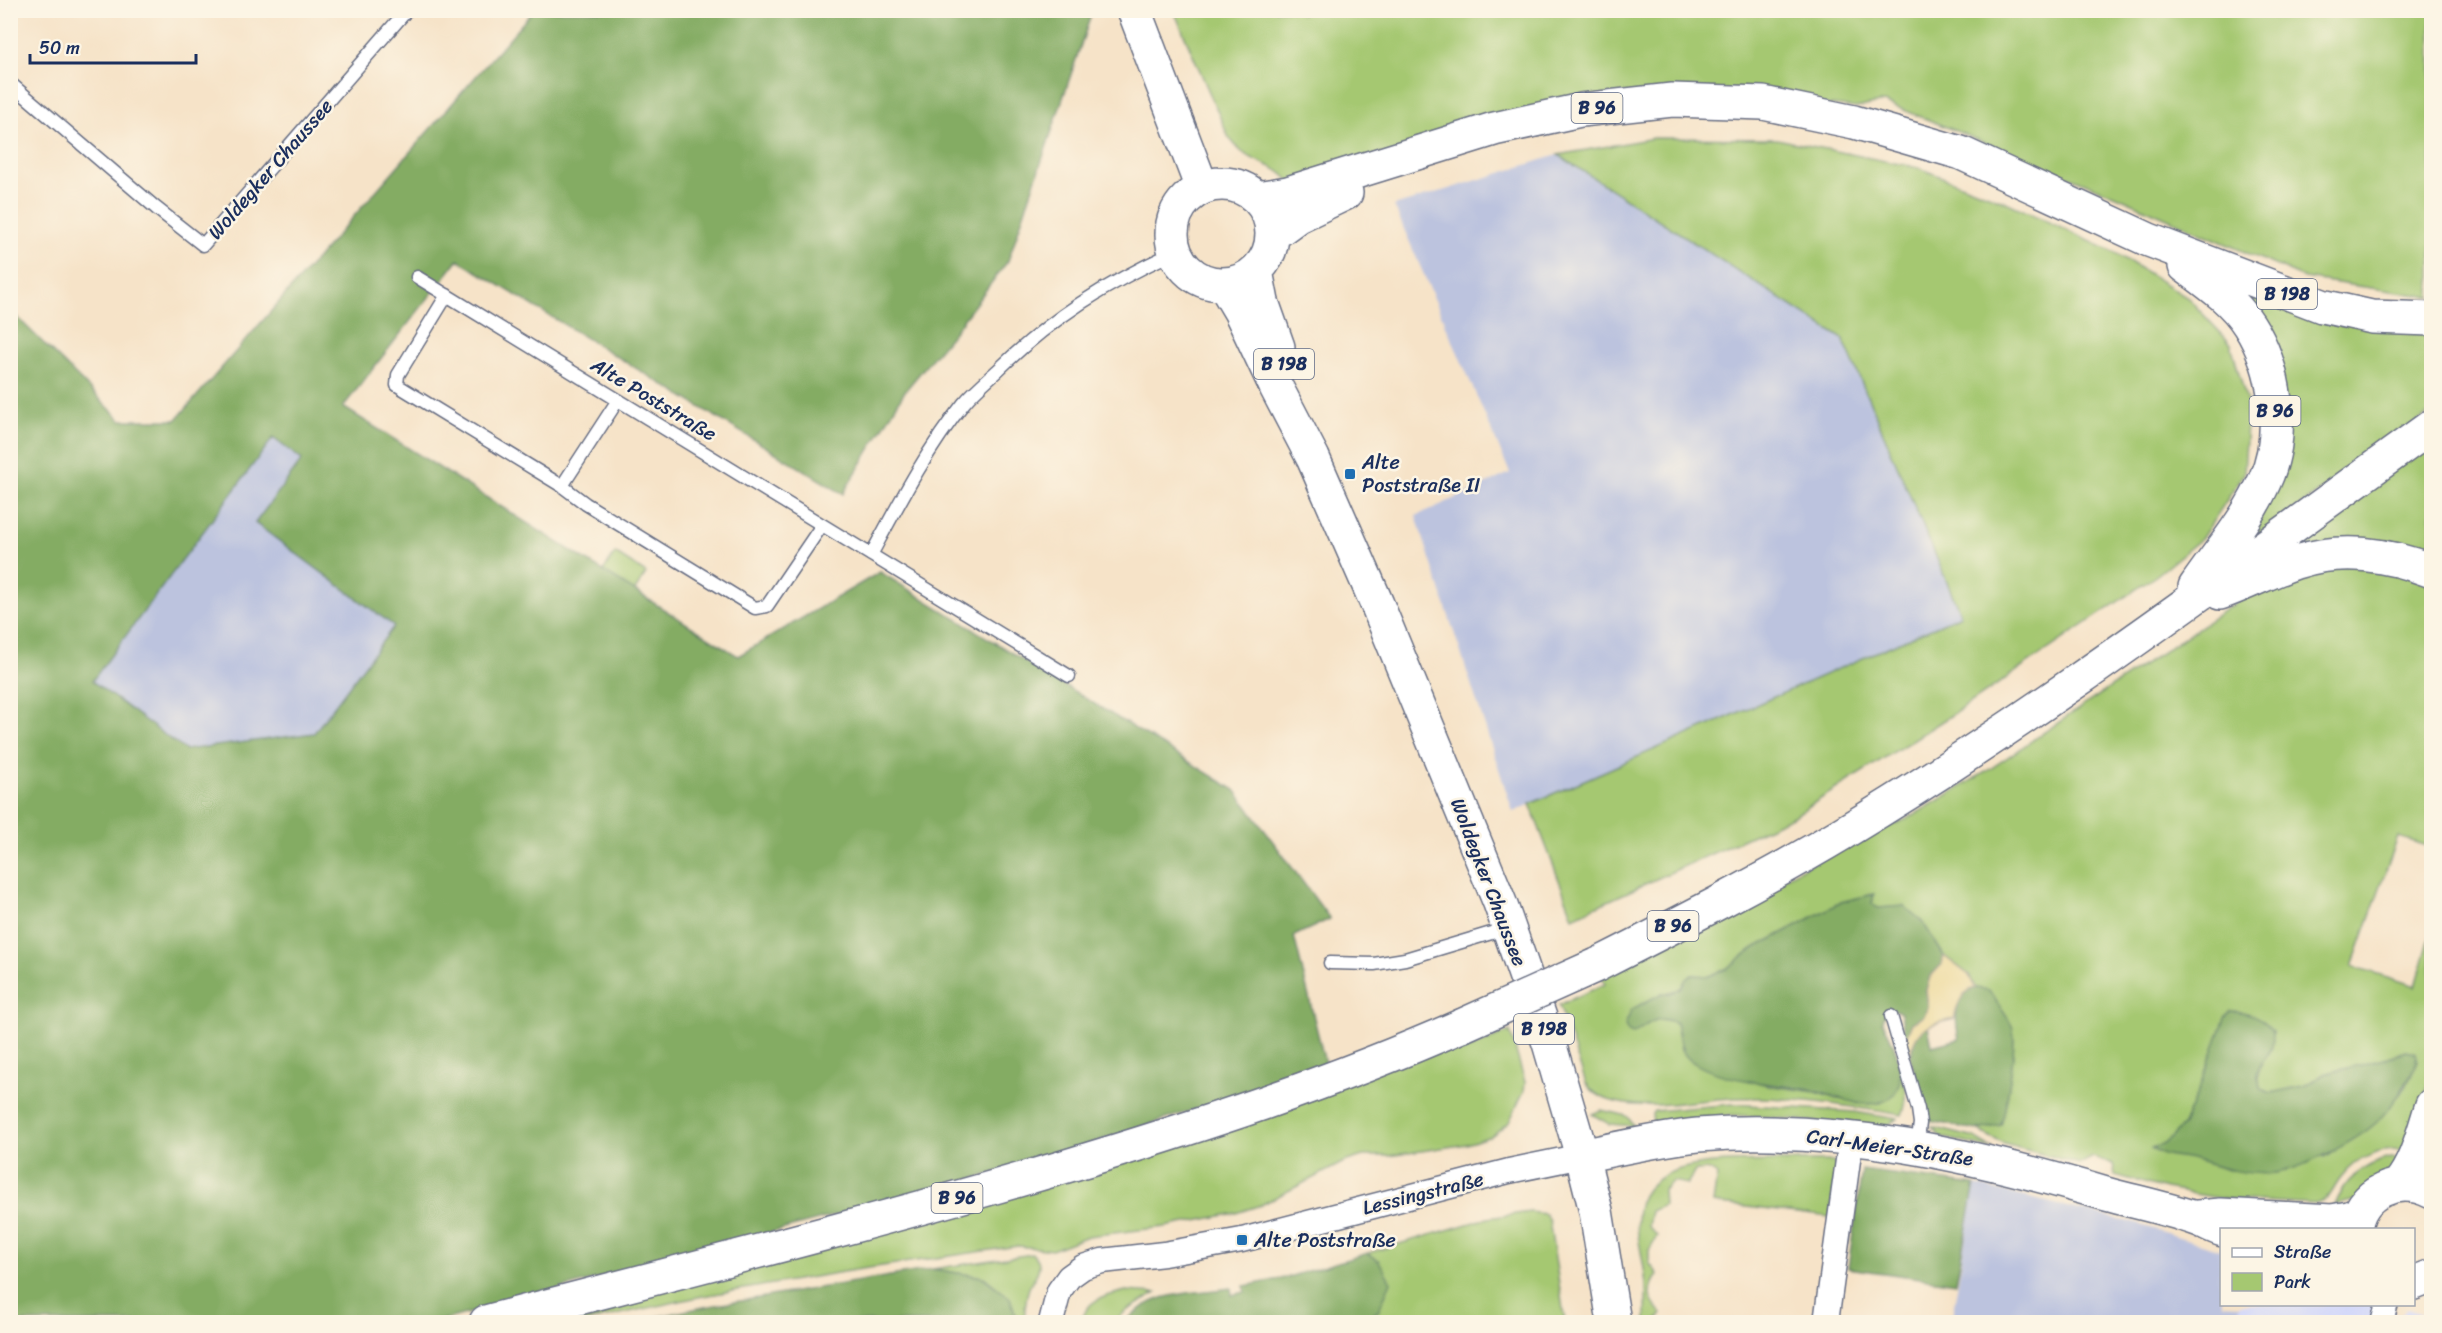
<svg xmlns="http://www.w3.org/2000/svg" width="2442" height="1333" font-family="Sriracha,sans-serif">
<rect width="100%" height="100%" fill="#fcf5e5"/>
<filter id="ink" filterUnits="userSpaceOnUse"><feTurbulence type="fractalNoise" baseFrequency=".0167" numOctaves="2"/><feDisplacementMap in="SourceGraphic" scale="12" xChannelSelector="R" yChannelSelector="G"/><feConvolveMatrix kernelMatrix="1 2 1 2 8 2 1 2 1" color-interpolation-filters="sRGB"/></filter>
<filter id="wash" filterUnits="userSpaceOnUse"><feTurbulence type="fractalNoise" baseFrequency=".008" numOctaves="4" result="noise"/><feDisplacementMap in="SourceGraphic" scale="24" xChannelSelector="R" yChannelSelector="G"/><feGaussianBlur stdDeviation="1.35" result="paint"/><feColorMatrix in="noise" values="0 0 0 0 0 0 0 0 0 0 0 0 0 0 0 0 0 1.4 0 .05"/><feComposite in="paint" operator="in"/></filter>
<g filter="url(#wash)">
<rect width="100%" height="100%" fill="#f6e3c8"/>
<path fill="#d3d8f9" d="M2239,1304L2374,1305L2375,1307L2400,1315L2407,1309L2432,1317L2431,1322H2235Z"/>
<path fill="#bcc3de" d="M1558,155L1843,339L1961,615L1513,812L1416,516L1510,473L1394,206Z
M273,438L302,459L255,523L394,626L314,733L185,750L92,681Z
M1975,1185L2131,1222L2221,1250L2222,1304L2239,1305L2235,1322H1951Z"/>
<path fill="#a5c871" stroke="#607c68" stroke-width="1.5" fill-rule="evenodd" d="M1299,10L1301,14L1313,10L2431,11V297L2304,278L2117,196L1884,102L1856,108L1705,90L1293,186C1277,163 1262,167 1242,152C1237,148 1233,142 1229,138L1174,11Z
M1654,138L1777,139L1919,168L2004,201L2117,254L2188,298L2231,344L2248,406L2244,474L2202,538L2157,575L1961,709L1792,817L1573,917L1530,804L1961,615L1843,339L1558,155Z
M2229,289L2431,328V412L2256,537L2259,526L2248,529L2284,445Z
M2431,443V561L2297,553L2293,541Z
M615,553L646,573L634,592L603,571Z
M2365,563L2431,584V847L2398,837L2352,966L2416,986L2431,934V1075L2409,1152C2383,1146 2357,1157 2341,1178C2332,1189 2331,1201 2316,1204L2225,1199L2165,1189L2115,1175L2113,1164L2093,1157L2080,1164L2004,1144L1977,1130L2001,1125C2006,1108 2018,1041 2012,1027C2006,1014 1996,1002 1989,991L1975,988L1969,975L1944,956L1922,921L1904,907L1878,908L1872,904L1874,894L1841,902L1751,950L1726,969L1709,976L1692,975L1686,979L1681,988L1671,993H1662L1633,1033C1650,1022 1656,1014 1676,1023L1681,1050L1691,1061L1719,1073L1772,1086L1816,1092L1836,1099L1881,1103L1902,1067C1906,1085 1909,1098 1902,1115C1847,1106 1790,1096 1734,1098C1702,1099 1670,1107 1638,1105C1618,1104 1597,1100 1586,1083L1559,1005L1605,984L1602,977L1850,842L1907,819L1984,773L2244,597L2299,572ZM2272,1047C2261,1062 2254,1072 2262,1089L2271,1093L2307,1085L2324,1074L2392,1057L2405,1050L2416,1053L2418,1061L2406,1087L2376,1122L2324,1157L2228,1170L2181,1155L2156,1152L2152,1149L2164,1144L2183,1125L2200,1086Z
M1510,1031L1525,1082L1524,1091L1509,1122L1491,1136L1467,1144L1389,1156H1363L1344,1162L1261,1205L1236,1213L1165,1227L1088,1236L1052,1250L1018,1246L855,1270L703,1296L584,1322H534L1465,1041L1468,1049Z
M1733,1104L1855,1112L1897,1119L1886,1126L1875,1128L1769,1117L1731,1115L1653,1123L1652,1114L1654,1111Z
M1601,1110L1627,1116L1634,1126L1609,1124L1592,1114Z
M1932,1127L1975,1138L1993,1149L1941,1137Z
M2391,1158L2406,1160L2356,1200L2334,1205C2345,1179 2364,1164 2391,1158Z
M1777,1161H1834L1836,1167L1830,1217L1713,1203L1717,1175L1710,1170L1695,1171L1687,1184L1673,1181L1663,1190L1664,1205L1651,1211L1648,1226L1657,1236L1649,1250V1263L1658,1274C1647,1293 1646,1297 1662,1314L1656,1322H1646C1646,1307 1647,1291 1645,1276C1643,1258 1637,1239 1637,1221C1637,1154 1730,1163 1777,1161Z
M1530,1212L1545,1214L1549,1220L1565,1322H1367L1379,1309V1261L1368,1253L1488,1218Z
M1032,1254C1036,1257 1039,1259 1039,1265C1039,1274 1032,1280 1029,1288C1025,1299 1025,1311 1024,1322H1018L1010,1298L984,1277L932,1269Z
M1126,1291L1156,1293L1126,1311L1114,1322H1082C1085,1299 1106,1296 1126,1291Z"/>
<path fill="#84ac63" stroke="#506e60" stroke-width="1.5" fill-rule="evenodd" d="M533,11H1089L1091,15L1008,261L954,332L905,391L843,494L458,260L343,407L738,656L880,572L1235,790L1330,919L1294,936L1326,1067L1028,1164L436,1322H11L10,310L121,420H176ZM273,438L302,460L255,523L394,626L314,733L185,750L92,681Z
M1874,894L1872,904L1878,908L1904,906L1922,921L1944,956L1941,965L1930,977L1926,990L1928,1006L1924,1016L1912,1023L1905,1040L1901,1013L1895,1010L1883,1016L1882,1022C1894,1041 1916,1091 1882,1102C1860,1109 1835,1096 1815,1091C1781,1084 1718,1082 1690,1060C1678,1051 1681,1036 1676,1023C1656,1014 1650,1023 1633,1034L1628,1032L1625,1025L1632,1009L1662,993H1671L1681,988L1686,979L1692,975L1709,976L1726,969L1751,950L1841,902Z
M1975,988L1989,990C1996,1002 2006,1014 2012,1026C2018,1041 2006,1108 2001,1125L1977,1130L1930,1121L1910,1058L1917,1033L1928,1026L1932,1046L1959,1039C1955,1020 1952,995 1975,988Z
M2231,1011C2248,1011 2264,1018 2273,1031C2273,1036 2273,1042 2272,1046C2267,1065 2250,1063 2262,1089L2271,1093L2307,1085L2324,1074L2392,1057L2405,1050L2416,1052L2418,1061C2408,1083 2395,1103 2378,1121C2359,1140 2302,1169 2276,1173C2249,1176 2220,1168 2195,1160C2181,1156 2162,1157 2151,1148L2164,1144L2183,1125L2200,1086L2225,1018Z
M1862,1170L1975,1185L1956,1283L1848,1268Z
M1368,1253L1379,1261L1391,1282L1379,1309L1367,1322H1125C1157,1288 1189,1295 1231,1288L1232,1295L1245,1292L1244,1286L1285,1278Z
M932,1269L983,1277L1010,1298L1018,1322H631L704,1307Z"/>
<path fill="#eeda9e" stroke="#84847e" stroke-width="1.5" d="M1944,956L1969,975L1975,988C1960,993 1958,1005 1954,1019C1926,1026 1915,1026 1910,1058L1905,1040L1912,1023L1924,1016L1928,1006L1926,990L1930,977L1941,965Z"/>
</g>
<g filter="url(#ink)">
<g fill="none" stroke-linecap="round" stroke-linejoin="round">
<defs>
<path id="service" d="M10,83L156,208L203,245L407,10
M417,277L1069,676
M447,295L398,375L397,385L562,486L618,400
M562,486L586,504L755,608L767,606L822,525
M871,555C899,503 927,449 964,403C974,391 986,381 997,371C1051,318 1107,283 1175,252
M1330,963L1374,964L1405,959L1508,928
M1891,1016L1918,1109L1920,1123L1917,1147
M2377,1322L2382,1304
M2387,1322L2392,1304"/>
<path id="minor" d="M1051,1322L1059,1291L1069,1277L1083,1267L1102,1261L1164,1254L1242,1240L1509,1171L1582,1156
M1826,1322L1851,1138"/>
<path id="secondary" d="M1582,1156L1596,1211L1614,1322"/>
<path id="primary" d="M1134,10L1202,188
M1172 234a50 50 0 1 1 100 0a50 50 0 1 1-100 0Z
M1257,198L1288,193L1494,129L1581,110L1672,100L1763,103L1854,122L1961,153L2149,240L2322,306L2372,317L2432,319
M1272,235L1298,216L1346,193
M2185,266C2208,283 2233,300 2249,325C2276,367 2286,433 2265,480C2248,519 2219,552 2195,587
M1256,271L1262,302L1278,347
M1224,284L1240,311L1276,387L1313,458L1377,604L1500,903L1549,1043L1582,1156C1620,1148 1659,1139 1698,1135C1837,1124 1974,1155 2106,1194C2135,1202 2165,1208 2194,1218C2204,1221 2213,1227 2223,1230
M2220,593C2246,584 2270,571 2296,562C2343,547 2387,554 2432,571
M1597,965C1680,923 1763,881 1843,833C2048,710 2238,565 2432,426
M2399,1184C2417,1162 2423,1132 2432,1105
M2198,1217L2221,1215L2332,1221L2349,1218L2359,1214
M2355,1230C2359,1191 2399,1175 2432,1192
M2414,1283L2432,1276
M486,1322C677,1272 870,1224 1060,1168C1197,1127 1329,1084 1461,1026"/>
</defs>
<use href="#service" stroke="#686e83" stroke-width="15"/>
<use href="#minor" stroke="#686e83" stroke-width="27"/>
<use href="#secondary" stroke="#686e83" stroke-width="36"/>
<use href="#primary" stroke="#686e83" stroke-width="36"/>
<use href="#service" stroke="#fff" stroke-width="12"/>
<use href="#minor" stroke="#fff" stroke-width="24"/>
<use href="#secondary" stroke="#fff" stroke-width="33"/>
<use href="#primary" stroke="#fff" stroke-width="33"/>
<defs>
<path id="primary-bridge" d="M1461,1026L1597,965"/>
</defs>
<use href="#primary-bridge" stroke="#686e83" stroke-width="36" stroke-linecap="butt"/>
<use href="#primary-bridge" stroke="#fff" stroke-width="33"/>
</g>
</g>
<g fill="#1f6fb2" stroke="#fcf5e5" stroke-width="2">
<rect x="1344" y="468" width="12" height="12" rx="3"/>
<rect x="1236" y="1234" width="12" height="12" rx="3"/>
</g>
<g text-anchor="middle" stroke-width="5" stroke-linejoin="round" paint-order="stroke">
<g fill="#fcf5e5" stroke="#5e6a86" stroke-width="1.5">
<rect x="1571.5" y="93" width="51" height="30" rx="4.5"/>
<rect x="2257" y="279" width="60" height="30" rx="4.5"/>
<rect x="1254" y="349" width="60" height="30" rx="4.5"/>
<rect x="2249.5" y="396" width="51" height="30" rx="4.5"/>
<rect x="1647.5" y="911" width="51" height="30" rx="4.5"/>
<rect x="1514" y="1014" width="60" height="30" rx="4.5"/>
<rect x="931.5" y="1183" width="51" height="30" rx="4.5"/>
</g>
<g font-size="18" font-weight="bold" fill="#1b2f5e">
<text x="1597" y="114">B 96</text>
<text x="2287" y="300">B 198</text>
<text x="1284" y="370">B 198</text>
<text x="2275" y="417">B 96</text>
<text x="1673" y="932">B 96</text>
<text x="1544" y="1035">B 198</text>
<text x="957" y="1204">B 96</text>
</g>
<g font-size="20" fill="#1b2f5e" stroke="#fcf5e5">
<text transform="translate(270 169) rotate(-49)" y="7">Woldegker Chaussee</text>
<text transform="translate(654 399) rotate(31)" y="7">Alte Poststraße</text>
<text transform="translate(1489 882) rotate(69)" y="7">Woldegker Chaussee</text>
<text transform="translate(1890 1147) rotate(8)" y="7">Carl-Meier-Straße</text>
<text transform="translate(1423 1193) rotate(-14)" y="7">Lessingstraße</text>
</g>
<g font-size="20" fill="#1b2f5e" stroke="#fcf5e5" text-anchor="start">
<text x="1362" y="469">Alte<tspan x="1362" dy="23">Poststraße II</tspan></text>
<text x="1254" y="1247">Alte Poststraße</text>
</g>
</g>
<rect width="2442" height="1333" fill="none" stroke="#fcf5e5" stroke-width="36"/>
<rect x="2220" y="1228" width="195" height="78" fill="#fcf5e5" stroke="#a2a6af" stroke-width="1.5"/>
<rect x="2232" y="1248" width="30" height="9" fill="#ffffff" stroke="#a2a6af" stroke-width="1.5"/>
<text x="2274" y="1258" font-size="18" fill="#1b2f5e">Straße</text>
<rect x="2232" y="1273" width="30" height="18" fill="#a5c871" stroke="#a2a6af" stroke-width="1.5"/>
<text x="2274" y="1288" font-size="18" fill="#1b2f5e">Park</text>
<path d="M30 54v9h166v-9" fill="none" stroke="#1b2f5e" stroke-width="3"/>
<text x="39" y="54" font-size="18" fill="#1b2f5e" stroke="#fcf5e5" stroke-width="4.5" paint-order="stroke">50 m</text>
</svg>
